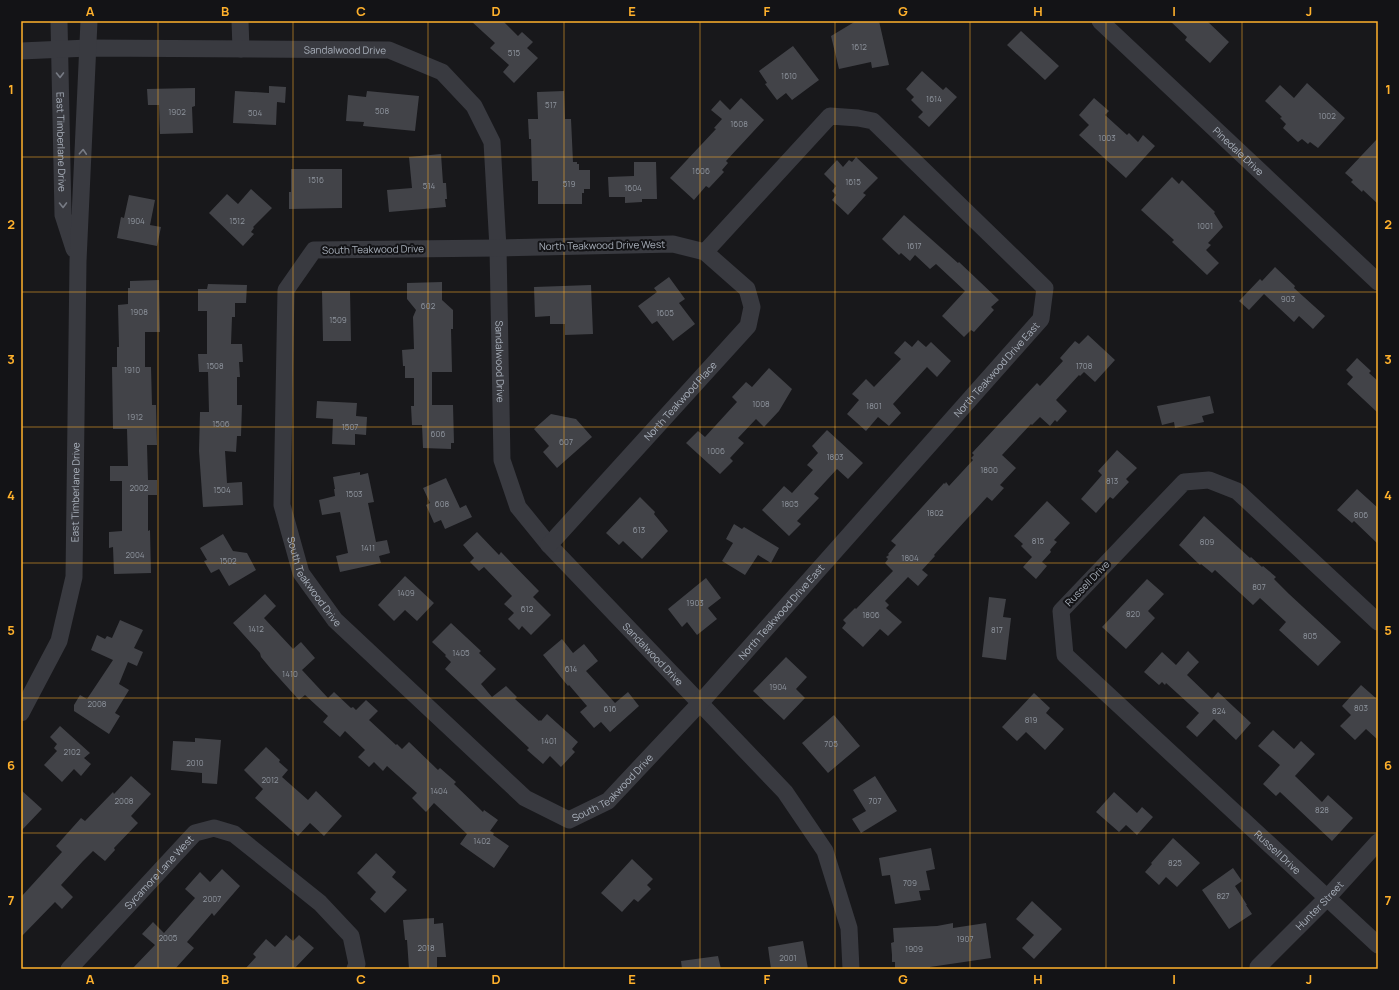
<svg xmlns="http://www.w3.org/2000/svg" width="1399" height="990" font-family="Manrope,sans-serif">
<rect width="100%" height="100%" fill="#18181b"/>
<path fill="#424348" d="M471,21H503L518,36L522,32L533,42L527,48L538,58L514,83L503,72L509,65L490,48L495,43Z
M856,21H879L889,65L872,68L871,62L839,69L831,36Z
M1170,21H1207L1229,42L1210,63L1185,40L1187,37Z
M1021,31L1059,66L1045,80L1007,45Z
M793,46L819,80L792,100L786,93L777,100L765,84L767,83L759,71Z
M922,71L943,90L946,87L957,97L929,127L918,117L923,112L911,100L914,97L906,89Z
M1307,83L1345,118L1318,148L1310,142L1308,144L1302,139L1298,142L1283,128L1286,124L1280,118L1282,117L1265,101L1280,85L1294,98Z
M269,86L286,87L285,103L277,102L276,125L233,123L235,91L269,93Z
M195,88V106L192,107L193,133L160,134L159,105H148L147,89Z
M367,91L419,96L415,131L363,126L364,122L346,121L348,95L366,97Z
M564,91L565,119H571L573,162H577V164H579V170H590V189H584V193H582V204H538V181H532L531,139H529L528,119H538L537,92Z
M741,98L764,120L726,161L728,163L722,170L724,172L709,188L706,186L694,200L670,178L716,129L714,128L722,119L711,110L720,100L730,110Z
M1094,98L1109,111L1105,115L1127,135L1129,133L1138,142L1143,135L1155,146L1126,178L1079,135L1089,125L1079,115Z
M1378,138V204L1363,190L1362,192L1351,182L1353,180L1345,173Z
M441,154L443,183H446L447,199H445L446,207L389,212L387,190L412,188L409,157Z
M856,157L878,178L863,193L866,195L848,215L832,200L836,195L832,191L836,186L824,174L837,160L843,167L849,160L852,162Z
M634,162H656L657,199H642V202L625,203V197H609L608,177L634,176Z
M291,169H342V208L289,209V192H291Z
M1172,177L1179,184L1182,180L1215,212L1214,213L1223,227L1208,243L1211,245L1206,250L1219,263L1207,275L1172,242L1174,240L1141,210Z
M251,189L272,208L253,227L254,228L251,232L254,234L243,246L209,213L227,194L238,204Z
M129,195L155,200L150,225L161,227L157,246L117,238L121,217L124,218Z
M904,215L958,263L959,262L999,300L991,307L994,310L974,332L971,330L964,337L942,316L965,291L936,264L930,269L915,255L910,261L901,253L899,255L882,239Z
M1275,267L1295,286L1294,288L1325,316L1313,329L1299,316L1294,322L1264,294L1249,310L1239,301L1260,279L1262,281Z
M669,277L685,299L679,303L695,324L673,341L657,321L652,324L638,306L657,292L654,288Z
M159,280L160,332H145V367H151L152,405H156L157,445H147L148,480H157V495H148V531L150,530L151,573L114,574L113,547L109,548V532L122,531V481H110V466H128L127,429H113L112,367H117V347H119L118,305L128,304V288H130V281Z
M442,282V300L453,310V329H451L452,372H432V405H453L454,443H451V449L423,448L422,425H412L411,406H414V378H405V366H403L402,350L414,349L413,317L416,310L407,299V283Z
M208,284L247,285L246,303H235V317H232L231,344H242L243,362H239L240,377H237V405H242L241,436H237L236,452L225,451L227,483L242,482L243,505L203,507L199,451L200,412H209L208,372H199L198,354H207V311H198V289H207Z
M591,285L593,334L565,335V324H550V316L535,317L534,287Z
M322,291H350L351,341H323Z
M1088,335L1115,360L1095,382L1084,372L1080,376L1079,375L1056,400L1067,411L1057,422L1055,420L1050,426L1040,417L1032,425L1031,424L1002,455L1016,468L1000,485L1004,488L992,501L987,497L934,555L935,556L922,570L928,575L918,586L908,577L885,601L889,605L886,608L902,622L888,636L880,629L863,647L842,628L846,623L843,620L855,608L856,609L893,571L885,563L888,559L886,557L889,555L888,554L896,545L891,541L944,483L945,484L946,482L949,486L973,460L971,458L974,455L972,453L1037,383L1040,386L1063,361L1060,358L1075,341L1079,344Z
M918,340L926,347L931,342L951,361L937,377L927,367L893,404L901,413L889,426L878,417L866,431L847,414L859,400L852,394L866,379L874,387L901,359L894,353L905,341L912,347Z
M1357,358L1371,371L1369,373L1378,381V413L1347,384L1353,377L1346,370Z
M769,368L792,389L779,411L764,427L756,419L738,438L744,443L730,458L733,461L720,474L686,443L698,431L705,437L737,402L732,397L746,382L752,387Z
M1210,396L1214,413L1202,416L1204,422L1175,428L1174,422L1162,425L1157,406Z
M317,401L357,403L356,416L367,417L366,435L355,434V445L332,444L333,419L316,418Z
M551,414L576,419L592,437L557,468L543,452L549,446L534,429Z
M827,430L863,463L848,479L837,469L814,494L819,498L797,521L801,524L789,536L762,510L784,486L792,493L813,470L807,465L818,453L812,446Z
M1117,450L1137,468L1126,479L1129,482L1113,499L1110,497L1096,513L1081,499L1102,475L1098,471Z
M360,472V475L368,473L374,502L368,503L376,542L387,540L390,553L379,556L381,563L340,572L336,556L348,553L340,512L322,515L319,500L335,496L334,489H335L333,477Z
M446,478L460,508L466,505L472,517L445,529L441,520L434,523L426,505L430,503L423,488Z
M1357,489L1378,508V544L1354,521L1352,523L1337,510Z
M640,497L655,512L654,514L668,531L642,559L623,541L619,545L606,533Z
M1047,501L1070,523L1054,540L1057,542L1050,550L1051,552L1042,562L1047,566L1036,579L1023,567L1032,557L1021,546L1023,544L1014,536Z
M1204,516L1250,558L1251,557L1262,567L1263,566L1276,577L1274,579L1289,594L1341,642L1318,666L1279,630L1286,622L1260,598L1253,605L1215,570L1212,573L1201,564L1200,565L1179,545Z
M734,524L742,529L744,527L779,548L771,563L758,555L745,575L722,561L733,543L726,539Z
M477,532L499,555L501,552L539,591L533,597L551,615L531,635L522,626L519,630L508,619L514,613L504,604L512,596L484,567L479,571L470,562L474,558L463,545Z
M223,534L233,551L247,553L256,570L229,586L219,569L211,573L204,561L207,560L200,548Z
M405,576L434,603L417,621L405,610L394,621L378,605Z
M706,578L721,598L708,608L717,619L697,635L687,622L682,627L668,609Z
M1147,579L1164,594L1148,611L1155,618L1126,649L1102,627Z
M265,594L276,606L264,618L293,649L301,642L315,658L302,670L328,698L334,692L351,708L353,707L356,710L366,700L378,711L369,720L396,745L397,744L402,749L409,742L438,770L440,768L456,782L454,784L483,812L484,810L498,820L490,831L494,833L493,835L509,846L494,868L460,844L467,834L434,803L426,812L412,798L417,793L387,766L383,771L374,762L369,767L358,757L365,750L345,731L340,737L323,722L328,716L305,695L299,700L271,669L261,657L260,653L233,623Z
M989,597L1006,599L1003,617L1011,618L1006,660L982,657Z
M120,620L143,630L134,648L143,652L137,666L128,662L119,684L129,690L115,713L120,716L109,734L74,711V705L80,695L87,699L113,660L91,650L97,635L105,639L107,636L112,638Z
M451,623L481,651L479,653L496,669L481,684L492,697L506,686L517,697L515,699L539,721L540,720L541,721L547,714L578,742L572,749L575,752L561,767L550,756L543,764L527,750L529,748L445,669L451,662L445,656L446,655L432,642Z
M562,639L573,653L584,644L598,661L586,671L615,703L628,692L639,706L610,732L601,722L594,728L580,712L587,706L569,685L568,686L543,655Z
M1188,651L1199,662L1187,675L1212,699L1218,692L1251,723L1236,740L1214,719L1197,737L1186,727L1199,713L1166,683L1165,685L1162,682L1159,685L1144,672L1162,652L1176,665Z
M786,657L807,677L796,689L805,698L784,720L753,691Z
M1361,685L1378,700V740L1366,729L1355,740L1340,726L1351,715L1342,706Z
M1034,693L1050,708L1046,713L1064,729L1045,750L1026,732L1017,741L1002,727Z
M834,715L860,746L828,773L802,743Z
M60,726L90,753L84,758L91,764L81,776L74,769L62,782L44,765L57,751L54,748L57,744L50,737Z
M1273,730L1294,749L1301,741L1315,754L1295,776L1322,802L1328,795L1353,818L1332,841L1280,792L1276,796L1263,784L1280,765L1258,746Z
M195,738L221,740L217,784L202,783V773L171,770L173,741L195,742Z
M266,747L280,760L279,762L288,770L282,777L308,800L316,791L342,816L324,836L310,823L298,836L255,798L263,789L244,770Z
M131,776L151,794L131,816L138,823L114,848L115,850L105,861L93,851L83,861L61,885L73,897L62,909L55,902L21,937V897L62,852L56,846L81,818L85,821L113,792L114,794Z
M875,776L897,811L861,833L852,819L866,811L853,790Z
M21,790L42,809L21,831Z
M1114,792L1137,813L1142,807L1153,817L1137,835L1126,825L1119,832L1096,812Z
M1173,838L1200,863L1177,887L1166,877L1159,885L1145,872L1152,864L1151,863Z
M931,848L935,869L926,871L930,890L919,891L921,900L895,904L890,875L882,876L879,858Z
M376,853L396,872L392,877L407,890L385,913L370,899L376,892L357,873Z
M632,859L653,879L647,885L651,889L638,902L634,899L622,912L601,893Z
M1233,868L1242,881L1235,886L1247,905H1246L1252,914L1229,929L1202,890Z
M222,869L240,886L214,916L212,913L187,942L194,948L175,969H132L155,945L142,934L153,922L164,933L195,898L185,889L200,872L210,882Z
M1032,901L1062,929L1034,959L1022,948L1034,935L1016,919Z
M434,918V924L443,923L446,957H437V967L409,969L407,940H405L403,920Z
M953,923V928L986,923L991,958L930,967V969H895V962H892V955L891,943L894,942L893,928L937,926Z
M286,935L293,941L299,935L314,948L294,969H245L256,957L253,954L266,939L275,947Z
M803,941L808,969H771L768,947Z
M718,956L721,969H682L681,961Z"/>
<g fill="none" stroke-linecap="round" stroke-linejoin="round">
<g stroke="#393a40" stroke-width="17">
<path id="s1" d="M59,21L63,215L74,249"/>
<path d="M240,21L241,49"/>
<path id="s2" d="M1100,21L1378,282"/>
<path id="s3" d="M21,51L88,48L389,50L442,72L474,106L492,142L498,248L502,460L518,507L549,545L785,792L825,851L849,928L851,969"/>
<path id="s4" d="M549,545L748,326L752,307L747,289L705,252L673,244L498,248L314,250L286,290L282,505L301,573L335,620L525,798L569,820L608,801L701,702L1041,319L1045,288L873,121L858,118L830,116L705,252"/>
<path id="s5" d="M1378,622L1237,491L1209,480L1184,482L1061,611L1065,655L1378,945"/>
<path id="s6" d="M21,713L59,641L74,577L78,261L89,21"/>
<path id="s7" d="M1258,967L1328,897L1378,842"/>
<path id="s8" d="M69,969L195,833L214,828L234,834L320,903L351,936L357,964L355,969"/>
</g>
</g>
<defs><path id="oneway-chevron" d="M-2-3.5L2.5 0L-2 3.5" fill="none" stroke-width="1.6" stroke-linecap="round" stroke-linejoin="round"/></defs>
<g stroke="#777b84">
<use href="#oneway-chevron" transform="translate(60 75) rotate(89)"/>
<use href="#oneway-chevron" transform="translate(83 152) rotate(-87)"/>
<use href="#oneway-chevron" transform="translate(63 205) rotate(89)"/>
</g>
<path fill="none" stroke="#ffb12c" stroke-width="1" stroke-opacity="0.55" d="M158,21V969M293,21V969M428,21V969M564,21V969M700,21V969M835,21V969M970,21V969M1106,21V969M1242,21V969M21,157H1378M21,292H1378M21,427H1378M21,563H1378M21,698H1378M21,833H1378"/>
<g text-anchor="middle" stroke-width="4" stroke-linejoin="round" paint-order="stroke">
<g font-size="8" fill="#8f959e">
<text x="859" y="50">1612</text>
<text x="514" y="56">515</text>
<text x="789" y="79">1610</text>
<text x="934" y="102">1614</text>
<text x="551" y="108">517</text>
<text x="382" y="114">508</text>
<text x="177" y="115">1902</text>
<text x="255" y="116">504</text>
<text x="1327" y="119">1002</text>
<text x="739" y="127">1608</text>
<text x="1107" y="141">1003</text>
<text x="701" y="174">1606</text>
<text x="316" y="183">1516</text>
<text x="853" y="185">1615</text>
<text x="569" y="187">519</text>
<text x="429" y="189">514</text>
<text x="633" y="191">1604</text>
<text x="136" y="224">1904</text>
<text x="237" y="224">1512</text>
<text x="1205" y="229">1001</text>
<text x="914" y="249">1617</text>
<text x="1288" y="302">903</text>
<text x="428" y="309">602</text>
<text x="139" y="315">1908</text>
<text x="665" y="316">1605</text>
<text x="338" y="323">1509</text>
<text x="215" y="369">1508</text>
<text x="1084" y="369">1708</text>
<text x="132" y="373">1910</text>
<text x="761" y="407">1008</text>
<text x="874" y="409">1801</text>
<text x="135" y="420">1912</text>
<text x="221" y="427">1506</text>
<text x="350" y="430">1507</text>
<text x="438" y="437">606</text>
<text x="566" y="445">607</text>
<text x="716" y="454">1006</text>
<text x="835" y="460">1803</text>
<text x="989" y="473">1800</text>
<text x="1112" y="484">813</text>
<text x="139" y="491">2002</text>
<text x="222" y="493">1504</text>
<text x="354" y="497">1503</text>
<text x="442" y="507">608</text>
<text x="790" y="507">1805</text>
<text x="935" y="516">1802</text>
<text x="1361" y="518">806</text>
<text x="639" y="533">613</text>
<text x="1038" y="544">815</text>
<text x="1207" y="545">809</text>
<text x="368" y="551">1411</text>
<text x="135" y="558">2004</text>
<text x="910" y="561">1804</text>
<text x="228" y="564">1502</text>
<text x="1259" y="590">807</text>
<text x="406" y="596">1409</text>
<text x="695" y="606">1903</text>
<text x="527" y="612">612</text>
<text x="1133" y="617">820</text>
<text x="871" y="618">1806</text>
<text x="256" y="632">1412</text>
<text x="997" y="633">817</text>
<text x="1310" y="639">805</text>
<text x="461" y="656">1405</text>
<text x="571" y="672">614</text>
<text x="290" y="677">1410</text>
<text x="778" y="690">1904</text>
<text x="97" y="707">2008</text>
<text x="1361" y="711">803</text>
<text x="610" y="712">616</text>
<text x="1219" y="714">824</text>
<text x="1031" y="723">819</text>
<text x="549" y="744">1401</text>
<text x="831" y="747">705</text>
<text x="72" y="755">2102</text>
<text x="195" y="766">2010</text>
<text x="270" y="783">2012</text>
<text x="439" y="794">1404</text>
<text x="124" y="804">2008</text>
<text x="875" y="804">707</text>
<text x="1322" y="813">828</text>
<text x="482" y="844">1402</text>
<text x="1175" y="866">825</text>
<text x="910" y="886">709</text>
<text x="1223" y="899">827</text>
<text x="212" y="902">2007</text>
<text x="168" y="941">2005</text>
<text x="965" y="942">1907</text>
<text x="426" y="951">2018</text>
<text x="914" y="952">1909</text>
<text x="788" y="961">2001</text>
</g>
<g font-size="10" fill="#a9b0bb" stroke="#131316">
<text dy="4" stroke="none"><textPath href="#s3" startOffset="324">Sandalwood Drive</textPath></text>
<text dy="4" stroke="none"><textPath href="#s1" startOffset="121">East Timberlane Drive</textPath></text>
<text dy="4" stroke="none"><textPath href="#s2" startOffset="190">Pinedale Drive</textPath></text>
<text transform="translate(602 245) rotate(-1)" y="4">North Teakwood Drive West</text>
<text transform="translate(373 249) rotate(-1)" y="4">South Teakwood Drive</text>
<text dy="4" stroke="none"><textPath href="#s3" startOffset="732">Sandalwood Drive</textPath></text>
<text dy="4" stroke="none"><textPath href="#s4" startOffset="2108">North Teakwood Drive East</textPath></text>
<text dy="4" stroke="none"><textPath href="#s4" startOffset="195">North Teakwood Place</textPath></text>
<text dy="4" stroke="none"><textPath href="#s6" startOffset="232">East Timberlane Drive</textPath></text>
<text dy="4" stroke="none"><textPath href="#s4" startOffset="1130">South Teakwood Drive</textPath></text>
<text transform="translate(1087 583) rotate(-46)" y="4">Russell Drive</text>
<text dy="4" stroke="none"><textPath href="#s4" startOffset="1784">North Teakwood Drive East</textPath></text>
<text dy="4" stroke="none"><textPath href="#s3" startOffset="1080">Sandalwood Drive</textPath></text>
<text dy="4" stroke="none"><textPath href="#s4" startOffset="1539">South Teakwood Drive</textPath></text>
<text dy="4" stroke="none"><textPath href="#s5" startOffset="760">Russell Drive</textPath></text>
<text dy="4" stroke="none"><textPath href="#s8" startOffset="132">Sycamore Lane West</textPath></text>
<text dy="4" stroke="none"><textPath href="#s7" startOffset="87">Hunter Street</textPath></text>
</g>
</g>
<rect width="1399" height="990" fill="none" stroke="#131316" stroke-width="44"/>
<rect x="22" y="22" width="1355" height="946" fill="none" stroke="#ffb12c" stroke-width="1.5"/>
<g font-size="13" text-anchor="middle" font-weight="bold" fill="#ffb12c">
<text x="90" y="16">A</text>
<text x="225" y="16">B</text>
<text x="361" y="16">C</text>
<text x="496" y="16">D</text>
<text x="632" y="16">E</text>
<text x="767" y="16">F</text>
<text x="903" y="16">G</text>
<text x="1038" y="16">H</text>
<text x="1174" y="16">I</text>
<text x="1309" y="16">J</text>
<text x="11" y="94">1</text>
<text x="1388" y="94">1</text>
<text x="11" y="229">2</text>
<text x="1388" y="229">2</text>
<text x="11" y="364">3</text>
<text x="1388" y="364">3</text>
<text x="11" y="500">4</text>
<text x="1388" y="500">4</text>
<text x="11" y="635">5</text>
<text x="1388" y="635">5</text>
<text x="11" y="770">6</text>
<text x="1388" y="770">6</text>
<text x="11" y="905">7</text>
<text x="1388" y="905">7</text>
<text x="90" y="984">A</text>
<text x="225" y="984">B</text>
<text x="361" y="984">C</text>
<text x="496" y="984">D</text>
<text x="632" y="984">E</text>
<text x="767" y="984">F</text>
<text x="903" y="984">G</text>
<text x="1038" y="984">H</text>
<text x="1174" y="984">I</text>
<text x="1309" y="984">J</text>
</g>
</svg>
